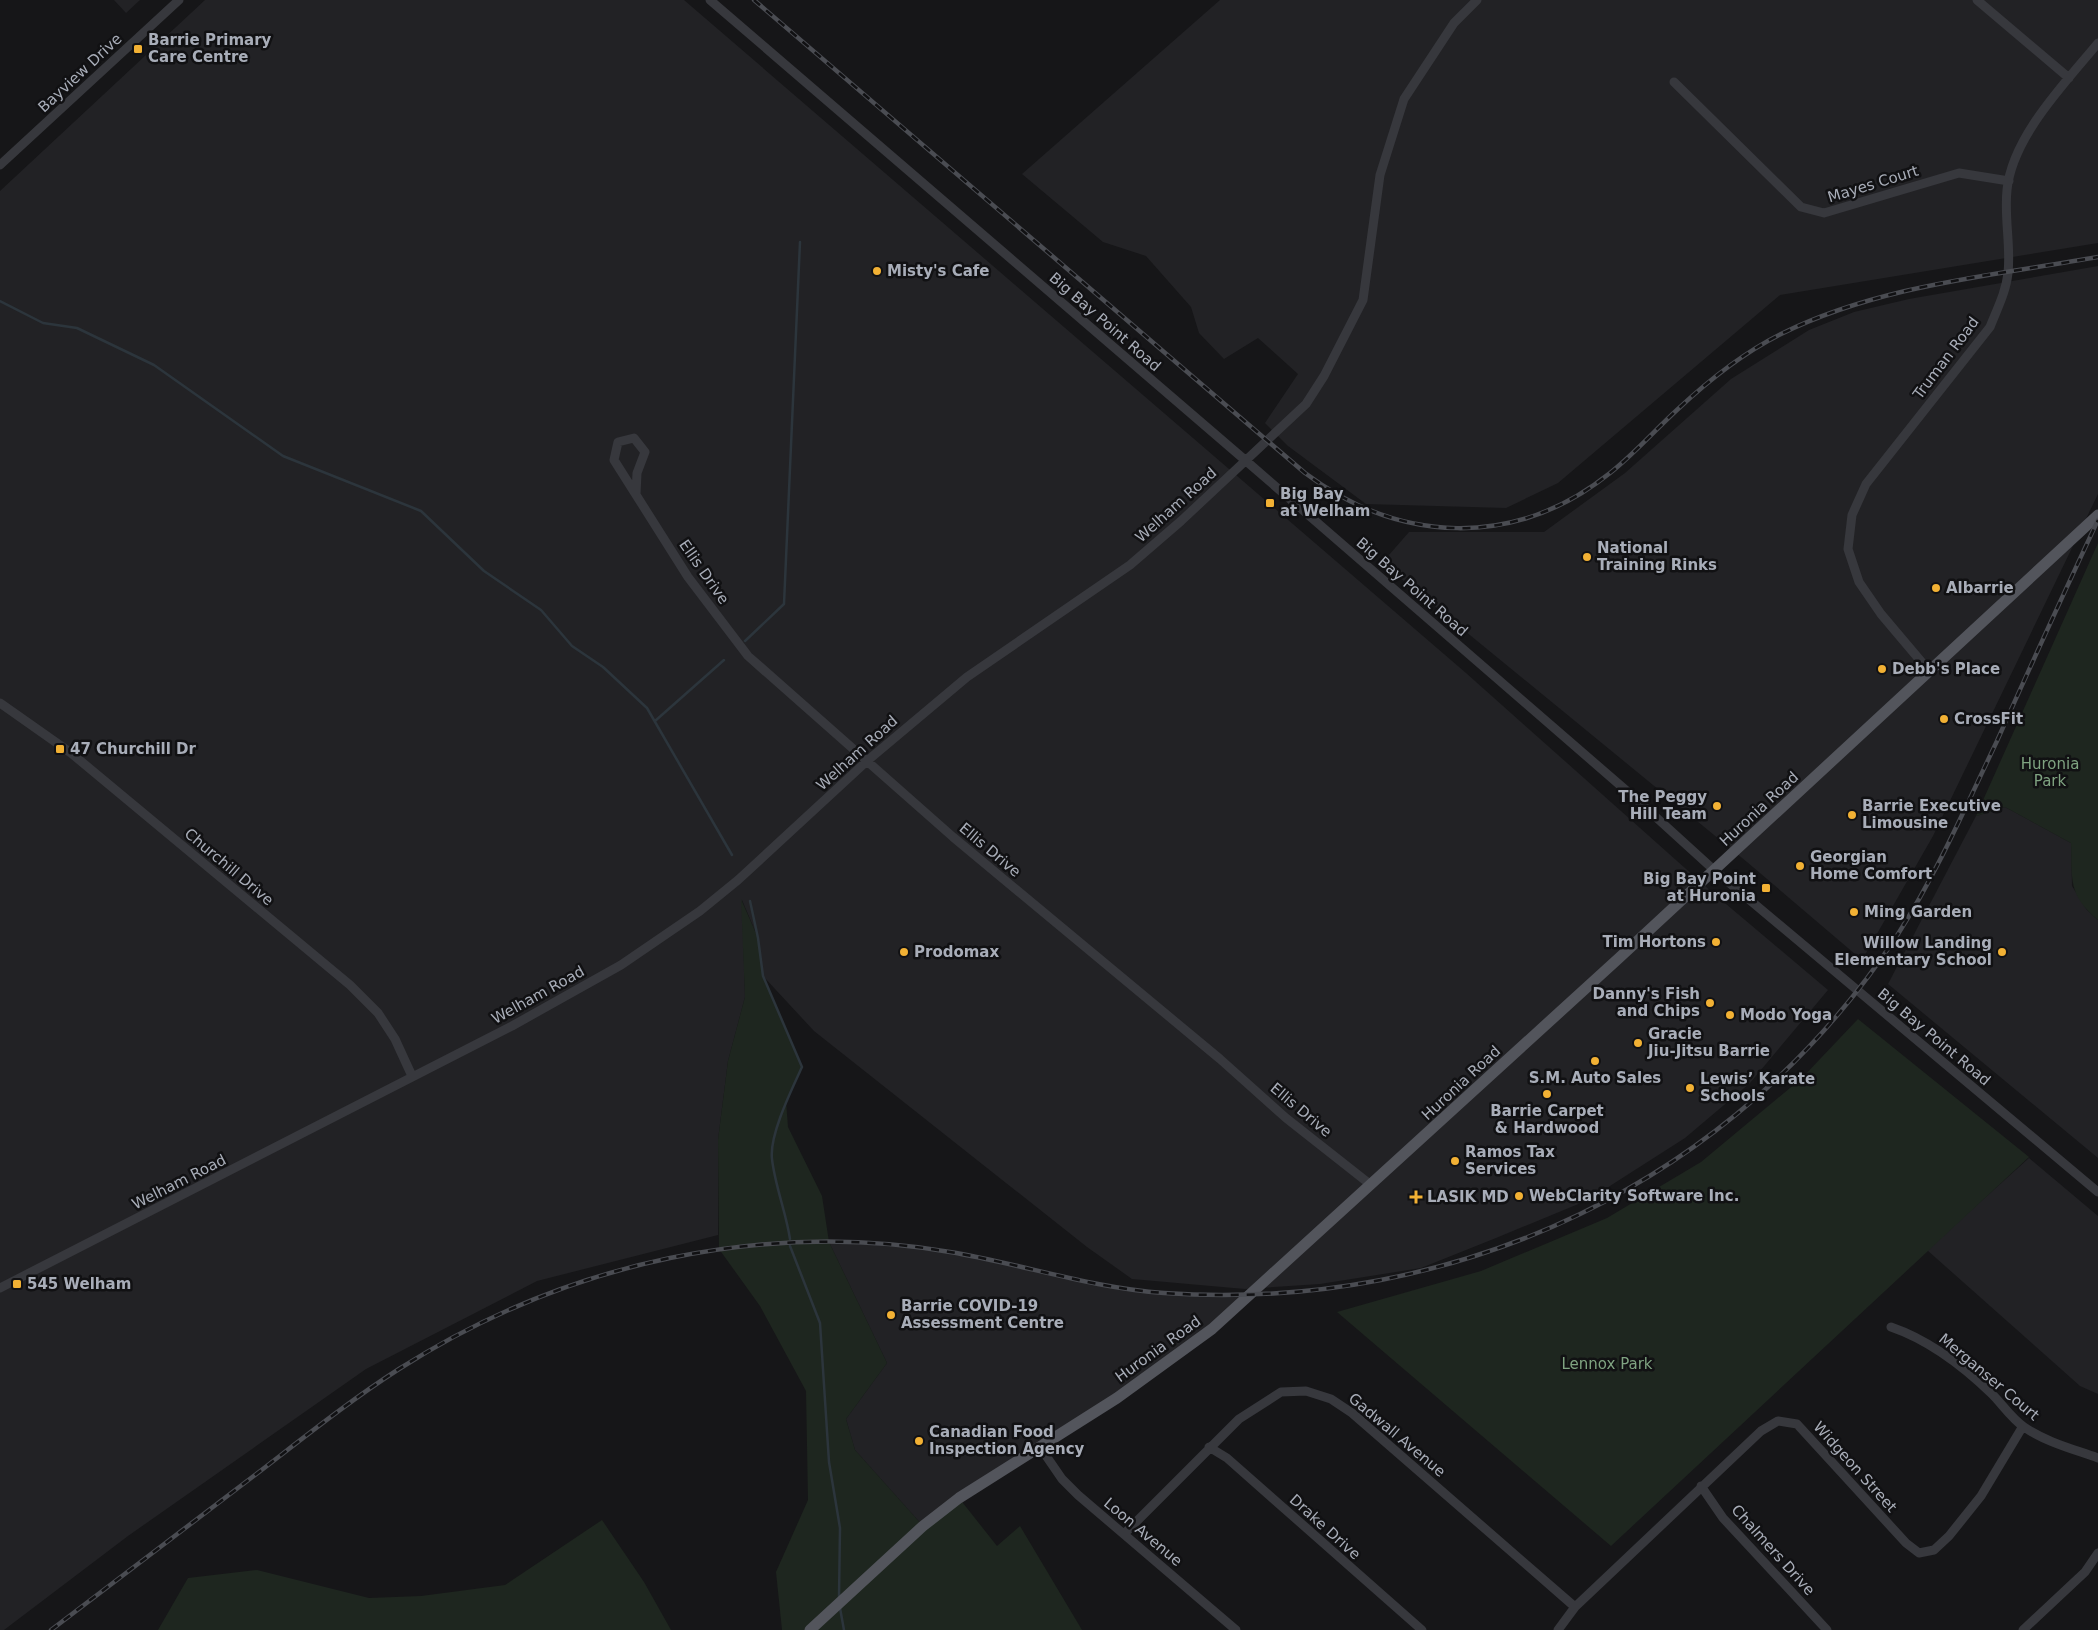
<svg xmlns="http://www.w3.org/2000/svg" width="2098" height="1630" font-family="'DejaVu Sans',sans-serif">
<rect width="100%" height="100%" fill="#161618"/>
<path fill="#222225" d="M114,0H140L126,13Z
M205,0H684L1466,673L1713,893L1828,990L1750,1083L1685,1138L1588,1200L1496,1238L1421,1268L1320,1284L1245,1289L1132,1279L1087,1247L814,1031L763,976L758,938L742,900L745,997L728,1061L718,1140V1235L537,1281L366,1369L128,1536L4,1630H0V191Z
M1220,0H2098V243L1780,295L1558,483L1506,508L1366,504L1288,446L1265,423L1298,374L1258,338L1224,359L1199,333L1191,307L1146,256L1103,242L1022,174Z
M2098,266V494L1933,836L1862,960L1747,862L1382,563L1409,532H1544L1625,473L1731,379L1809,330L1854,312L1909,299Z
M2005,807L2071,843L2072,886L2087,910L2098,920V1158L1888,984L1976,816Z
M2029,1158L2098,1216V1394L2080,1386L1927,1250Z
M829,1242L873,1243L945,1251L1094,1283L1156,1292L1249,1296L1212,1329L923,1526L855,1450L846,1419L887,1363Z"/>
<path fill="#1e261f" d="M2098,543V920C2068,895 2072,879 2071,843L2005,807L1976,816Z
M741,899L758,938L763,976L802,1067L786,1101L788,1127L822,1196L829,1242L887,1363L846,1419L855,1450L923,1526L959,1498L997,1546L1020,1526L1082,1630H782L776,1572L808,1500L806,1391L760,1306L719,1249L718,1140L728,1061L745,997Z
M1858,1019L2029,1157L1611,1546L1337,1312L1481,1271L1607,1218L1701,1162L1802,1078Z
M602,1520L644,1582L671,1630H158L188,1578L257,1570L369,1598L421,1596L505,1585Z"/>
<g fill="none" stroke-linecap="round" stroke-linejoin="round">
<path stroke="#2c353c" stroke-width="2.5" d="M0,301L43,323L77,328L154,365L283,456L421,511L484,571L541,610L572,646L603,667L647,708L732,855
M745,641L784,604L800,242
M655,721L724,660
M750,901L758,938L763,976L802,1067C792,1089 769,1135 772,1159C775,1186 786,1212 790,1239
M790,1246L820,1323L829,1462L840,1528L839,1597
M840,1608L844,1630"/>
<path stroke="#37383d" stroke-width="9" d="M710,0L1245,460L1636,799L1714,870L2098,1192
M1977,0L2069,78
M1674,82L1801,207L1824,213L1959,173L2009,181
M0,165L179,0
M636,494L637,473L645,452L634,438L618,442L614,460L688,577L748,656L953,837L1220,1059L1286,1118L1371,1185
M1930,672L1881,614L1859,582L1848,549L1852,515L1866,484L1990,327C1997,309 2006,292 2008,273C2011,246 2004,217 2007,190C2012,137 2065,83 2098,43
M0,703L71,753L350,985L378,1013L395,1039L412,1076
M0,1288L512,1026L621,965L700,911L738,880L867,761L967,677L1130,565L1181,521L1306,404L1324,376L1363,300L1380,175L1404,99L1454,23L1477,0
M1891,1327C1929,1340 1963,1366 1992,1394C2002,1404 2012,1419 2024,1427C2046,1442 2073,1449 2098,1458
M1040,1447L1062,1479L1078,1495L1236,1630
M1209,1447L1227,1458L1422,1630
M1701,1486L1723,1518L1827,1630
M1124,1534L1239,1419L1281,1392L1306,1391L1331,1399L1352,1413L1575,1607
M1558,1630L1575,1607L1761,1431L1778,1421L1797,1424L1906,1543L1919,1553L1934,1550L1949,1536L1981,1496L2023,1426
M2023,1630L2085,1572L2098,1553"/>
<path stroke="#53555c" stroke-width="11" d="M810,1630L923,1526L959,1498L1117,1398L1212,1329L1619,958L2098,515"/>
<defs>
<path id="rail" d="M754,0L1305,473C1400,544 1515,549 1610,473C1634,454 1655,430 1678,409C1709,380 1743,353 1781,334C1880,285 1991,276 2098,257
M51,1630C119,1578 187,1527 255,1475C302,1439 349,1401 399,1369C482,1316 574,1278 670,1258C762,1239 858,1236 950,1252C1022,1264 1091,1288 1164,1293C1457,1313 1736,1182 1898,934C1937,873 1966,806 1997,741C2030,667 2064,593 2098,520"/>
</defs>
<use href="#rail" stroke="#4a4c52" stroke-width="4.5"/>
<use href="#rail" stroke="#111113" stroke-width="2.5" stroke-dasharray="8" stroke-linecap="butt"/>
</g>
<g fill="#f2b134" stroke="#111113" stroke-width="2">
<rect x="133" y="44" width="10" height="10" rx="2.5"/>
<circle cx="877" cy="271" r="5"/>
<rect x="1265" y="498" width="10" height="10" rx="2.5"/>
<circle cx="1587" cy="557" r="5"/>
<circle cx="1936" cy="588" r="5"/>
<circle cx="1882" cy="669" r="5"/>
<circle cx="1944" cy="719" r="5"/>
<rect x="55" y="744" width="10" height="10" rx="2.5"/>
<circle cx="1717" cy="806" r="5"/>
<circle cx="1852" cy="815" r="5"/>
<circle cx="1800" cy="866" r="5"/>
<rect x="1761" y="883" width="10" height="10" rx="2.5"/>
<circle cx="1854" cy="912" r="5"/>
<circle cx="1716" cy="942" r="5"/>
<circle cx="904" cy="952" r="5"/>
<circle cx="2002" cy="952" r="5"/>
<circle cx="1710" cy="1003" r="5"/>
<circle cx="1730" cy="1015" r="5"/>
<circle cx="1638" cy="1043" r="5"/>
<circle cx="1595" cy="1061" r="5"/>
<circle cx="1690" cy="1088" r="5"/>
<circle cx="1547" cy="1094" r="5"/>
<circle cx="1455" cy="1161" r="5"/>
<circle cx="1519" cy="1196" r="5"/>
<path d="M1413.5 1189.5h5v5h5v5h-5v5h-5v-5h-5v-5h5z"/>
<rect x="12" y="1279" width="10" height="10" rx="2.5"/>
<circle cx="891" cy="1315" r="5"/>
<circle cx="919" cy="1441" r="5"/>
</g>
<g text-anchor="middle" stroke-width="5" stroke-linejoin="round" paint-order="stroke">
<g font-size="15" font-weight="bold" fill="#a8adb8" stroke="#111113" text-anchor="start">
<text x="148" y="45">Barrie Primary<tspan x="148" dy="17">Care Centre</tspan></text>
<text x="887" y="276">Misty's Cafe</text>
<text x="1280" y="499">Big Bay<tspan x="1280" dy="17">at Welham</tspan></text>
<text x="1597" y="553">National<tspan x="1597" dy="17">Training Rinks</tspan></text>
<text x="1946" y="593">Albarrie</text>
<text x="1892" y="674">Debb's Place</text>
<text x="1954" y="724">CrossFit</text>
<text x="70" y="754">47 Churchill Dr</text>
<text x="1707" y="802" text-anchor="end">The Peggy<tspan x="1707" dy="17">Hill Team</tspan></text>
<text x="1862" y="811">Barrie Executive<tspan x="1862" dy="17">Limousine</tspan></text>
<text x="1810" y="862">Georgian<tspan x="1810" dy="17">Home Comfort</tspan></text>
<text x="1756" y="884" text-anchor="end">Big Bay Point<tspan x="1756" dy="17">at Huronia</tspan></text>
<text x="1864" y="917">Ming Garden</text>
<text x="1706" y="947" text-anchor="end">Tim Hortons</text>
<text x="1992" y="948" text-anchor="end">Willow Landing<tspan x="1992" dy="17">Elementary School</tspan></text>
<text x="914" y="957">Prodomax</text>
<text x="1700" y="999" text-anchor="end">Danny's Fish<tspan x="1700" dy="17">and Chips</tspan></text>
<text x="1740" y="1020">Modo Yoga</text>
<text x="1648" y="1039">Gracie<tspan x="1648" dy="17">Jiu-Jitsu Barrie</tspan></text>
<text x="1595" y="1083" text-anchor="middle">S.M. Auto Sales</text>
<text x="1700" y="1084">Lewis’ Karate<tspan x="1700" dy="17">Schools</tspan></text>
<text x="1547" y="1116" text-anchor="middle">Barrie Carpet<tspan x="1547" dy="17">&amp; Hardwood</tspan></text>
<text x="1465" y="1157">Ramos Tax<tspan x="1465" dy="17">Services</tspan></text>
<text x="1529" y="1201">WebClarity Software Inc.</text>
<text x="1427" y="1202">LASIK MD</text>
<text x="27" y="1289">545 Welham</text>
<text x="901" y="1311">Barrie COVID-19<tspan x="901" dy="17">Assessment Centre</tspan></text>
<text x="929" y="1437">Canadian Food<tspan x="929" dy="17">Inspection Agency</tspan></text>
</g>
<g font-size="15" fill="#a8adb8" stroke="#111113">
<text transform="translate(80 73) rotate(-43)" y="5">Bayview Drive</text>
<text transform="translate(1873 184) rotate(-17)" y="5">Mayes Court</text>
<text transform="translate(1105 322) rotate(41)" y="5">Big Bay Point Road</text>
<text transform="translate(1946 358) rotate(-53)" y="5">Truman Road</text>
<text transform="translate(1176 505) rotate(-42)" y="5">Welham Road</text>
<text transform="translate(704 572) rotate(55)" y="5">Ellis Drive</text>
<text transform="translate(1412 587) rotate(41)" y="5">Big Bay Point Road</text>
<text transform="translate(857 753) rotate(-42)" y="5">Welham Road</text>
<text transform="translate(1759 809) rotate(-43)" y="5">Huronia Road</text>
<text transform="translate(990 850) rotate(40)" y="5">Ellis Drive</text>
<text transform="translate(229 867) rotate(40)" y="5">Churchill Drive</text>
<text transform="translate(538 995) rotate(-29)" y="5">Welham Road</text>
<text transform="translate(1934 1037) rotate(40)" y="5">Big Bay Point Road</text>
<text transform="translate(1461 1083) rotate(-43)" y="5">Huronia Road</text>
<text transform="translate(1301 1110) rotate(40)" y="5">Ellis Drive</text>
<text transform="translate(179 1182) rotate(-27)" y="5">Welham Road</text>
<text transform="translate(1158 1349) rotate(-36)" y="5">Huronia Road</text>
<text transform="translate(1989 1377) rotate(40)" y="5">Merganser Court</text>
<text transform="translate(1397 1435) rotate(40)" y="5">Gadwall Avenue</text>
<text transform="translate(1855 1467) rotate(48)" y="5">Widgeon Street</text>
<text transform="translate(1325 1527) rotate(42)" y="5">Drake Drive</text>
<text transform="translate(1143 1532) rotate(40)" y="5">Loon Avenue</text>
<text transform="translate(1773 1550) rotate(48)" y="5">Chalmers Drive</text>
</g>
<g font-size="15" fill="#7fa381" stroke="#111113">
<text x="2050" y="769">Huronia<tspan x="2050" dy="17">Park</tspan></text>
<text x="1607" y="1369">Lennox Park</text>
</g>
</g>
</svg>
